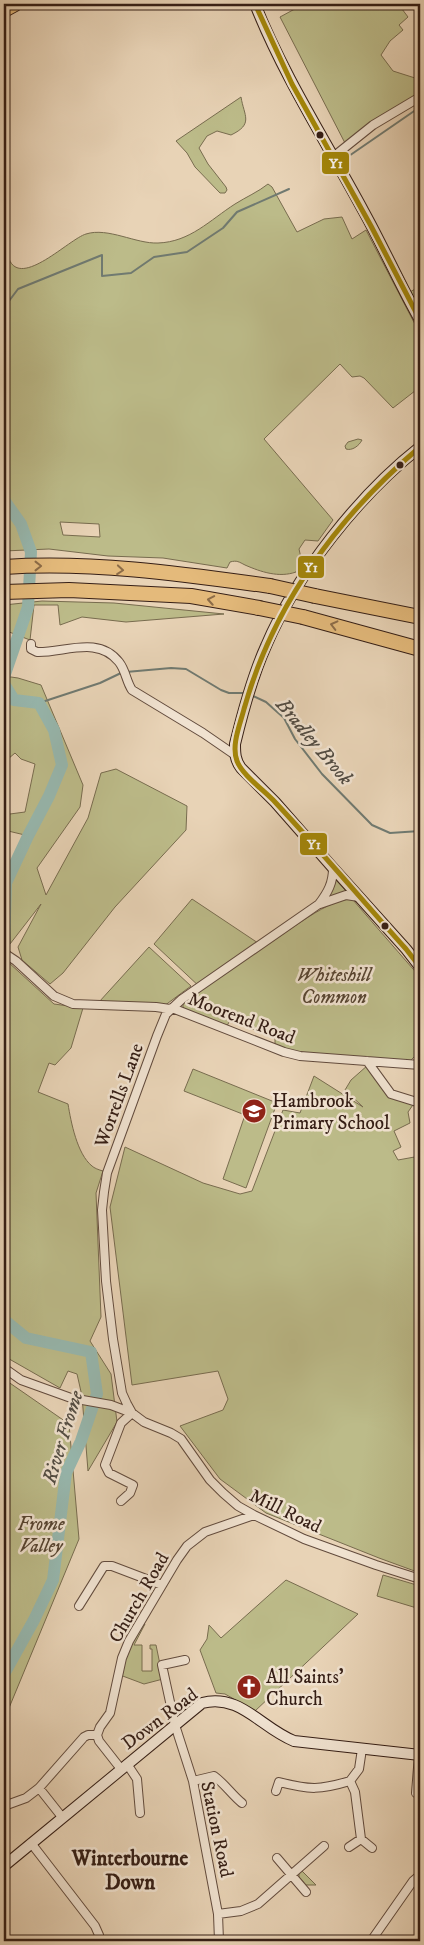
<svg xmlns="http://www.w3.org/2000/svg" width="424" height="1945" font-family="'IM FELL DW Pica',serif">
<rect width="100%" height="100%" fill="#e8d3b6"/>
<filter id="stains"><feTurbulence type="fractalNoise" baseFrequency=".004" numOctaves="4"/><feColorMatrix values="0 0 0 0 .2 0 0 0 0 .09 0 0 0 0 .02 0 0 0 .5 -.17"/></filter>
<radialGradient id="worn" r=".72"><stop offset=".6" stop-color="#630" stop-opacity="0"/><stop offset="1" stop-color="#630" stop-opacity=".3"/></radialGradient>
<path fill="#bcbb89" stroke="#786c4f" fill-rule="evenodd" d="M304,4H408L402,9L408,17L399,25L403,30L390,41L381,55L393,71L415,78L420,88V93L391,110L346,145L280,17Z
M241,97C244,116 254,124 231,135L217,131L207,136L199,148L208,164L226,187L227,190L225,193H220L195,167L187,153L176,141Z
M268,184L272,187L297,232L324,219L342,217L352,239L366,230L420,334V387L393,408L364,378L360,376L352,377L340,364L264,439L333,520L318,541L305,540L299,549L301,558L296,572C279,578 261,572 245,565C239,562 237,560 230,562L227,568L163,558L108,556L49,549L4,551V236C5,243 6,252 9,259C21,289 69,239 86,234C108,227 136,244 158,243C190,242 210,220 235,204C246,197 258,192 268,184ZM60,522L99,524L100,537L63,535Z
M420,286V310L410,292Z
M358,439L362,440C359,446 352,451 346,449L345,446L348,442Z
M42,601L114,603L224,614L126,622L82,617L60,625L58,605H34L30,640L4,630V605Z
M4,676L18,678L41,685L83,785L80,807L37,868L46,895L88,818L101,773L116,769L187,806L186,830L115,907L63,973L50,984L22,960L18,947L41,904L10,944L9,878L29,836L4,830V811L10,814L25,812L35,764L21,759L15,753L8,759H4Z
M336,880L347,892L327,899Z
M192,899L264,947C282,936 334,894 353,900L420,977V1051L409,1062L300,1053L275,1046V1038L230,1020L227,1026L188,1012L183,1007V1003L202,989L154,944Z
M149,947L191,986L164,1006L99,1002Z
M7,961L54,1004L83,1008L71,1048L55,1065L49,1063L38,1092L68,1104C71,1122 77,1154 92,1166C94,1168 99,1170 103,1171L96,1193L101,1317L90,1341L111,1374L117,1422L88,1471L82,1396L77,1374L68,1371L60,1388L4,1356V965Z
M368,1065L391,1094L415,1102L408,1112L410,1123L394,1131L401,1147L393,1151L398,1160L420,1156V1573L379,1558L266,1513L220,1479L180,1426L223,1410L228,1399L218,1371L132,1385L110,1207L125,1147L203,1183L240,1194L252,1191L283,1110L300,1113L314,1076L363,1107L345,1090L351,1080Z
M193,1069L277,1103L246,1188L223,1179L245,1115L184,1091Z
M4,1379L69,1424L79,1539L4,1720Z
M383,1575L420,1586V1609L377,1596Z
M286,1580L358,1614L255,1711L225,1694L216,1693L200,1650L207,1639L209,1625L221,1638Z
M145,1624L134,1645H142V1671H152V1649H150V1645H156L163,1679L144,1684L120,1675L124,1655L141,1625Z
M301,1870L316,1885H306L299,1877V1873Z"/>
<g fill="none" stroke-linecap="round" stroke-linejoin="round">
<path stroke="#707a71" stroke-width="2" d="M346,158L420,107
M4,305H6L18,289L102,255V276L131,273L154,257L187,252L223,228L237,212L289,189
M126,672L171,668L186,669L221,690L229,693H244
M251,695L266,702L284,718L295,739L322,774L372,825L390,833L420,831
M39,703L100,683L121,673"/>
<path stroke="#97b8af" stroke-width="12" d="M4,500L21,524L31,552L28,607L4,677
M4,684L14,700L39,703L54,730L62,765L49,796L28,836L6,883L4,948
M4,1320L26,1338L91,1352L97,1394L81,1441L66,1473L53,1580L34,1620L4,1674"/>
<defs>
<path id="street" d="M333,157L373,125L420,97
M31,644V649L37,652C64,653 98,635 119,662C126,671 126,681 132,690L203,733L235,755
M320,904L346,895L359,897
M4,953L16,961L54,996L73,1004L156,1007L170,1009
M172,1008L284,1052L300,1056L420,1065
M367,1061L391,1094L420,1103
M4,1368L21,1380L71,1398L111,1405L132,1413L144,1422L171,1433L181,1439L210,1480L223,1493L238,1506L254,1515L304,1539L376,1565L420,1579
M121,1501L130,1493L133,1485L109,1473L105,1465L121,1423L132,1413L127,1404L122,1393L113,1339L106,1281L102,1210L104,1192L107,1173L157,1036L166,1014L182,999L319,904C328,892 333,883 333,868
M79,1606L104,1566H112L162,1585
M185,1660L162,1665L175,1725L193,1781L218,1914L219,1941
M127,1764L137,1779L140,1813
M121,1769L99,1741L97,1735L100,1727L110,1713L122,1658L129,1641L177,1560L187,1546L205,1532L254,1515
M193,1781L214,1776C225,1784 232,1795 242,1803
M39,1788L62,1817
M276,1791L279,1782C310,1790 320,1790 350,1781
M416,1793L419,1755
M4,1806L26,1798L39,1788L84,1737L88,1735H97
M361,1839L355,1792L350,1781L359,1769L362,1749
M31,1843L95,1926L99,1935L100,1941
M349,1847L361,1839L372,1848
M277,1858L306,1892
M218,1914L241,1911L258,1904L324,1846
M371,1941L413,1881L420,1875"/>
<path id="secondary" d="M255,4C284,77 327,143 364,212C384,248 400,285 420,320
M420,447C359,495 297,573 266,646C252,677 243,711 235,744C235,753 235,760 241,768L275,802L333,868L406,949L420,967
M4,1866L202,1703C240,1693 261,1728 294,1741L420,1755"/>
<path id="highway" d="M4,10L15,4
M4,567C92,561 183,574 270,586
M4,592L69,590L191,596L259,608
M315,596L420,617
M303,617L420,649"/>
</defs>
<use href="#street" stroke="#624b3d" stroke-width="10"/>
<use href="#secondary" stroke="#351e15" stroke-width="12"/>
<use href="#highway" stroke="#351e15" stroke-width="16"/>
<use href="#street" stroke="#f0e2d0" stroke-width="8"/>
<use href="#secondary" stroke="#f0e2d0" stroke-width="10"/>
<use href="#highway" stroke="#e4ba7b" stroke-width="14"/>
<defs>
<path id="highway-bridge" d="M270,586L315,596
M259,608L303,617"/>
</defs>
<use href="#highway-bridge" stroke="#351e15" stroke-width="16" stroke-linecap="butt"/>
<use href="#highway-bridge" stroke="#e4ba7b" stroke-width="14"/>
<defs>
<path id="bus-1" d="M255,4L292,84L371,226L420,320
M420,447C338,516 273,605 244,709C240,725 231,745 237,761C242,775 265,791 275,802C320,850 362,900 406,949L420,967"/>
</defs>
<use href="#bus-1" stroke="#f0e2d0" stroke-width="9"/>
<use href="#bus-1" stroke="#a48709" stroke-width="5"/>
</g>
<defs><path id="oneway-chevron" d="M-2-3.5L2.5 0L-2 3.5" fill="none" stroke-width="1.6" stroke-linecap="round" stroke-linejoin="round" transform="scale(1.25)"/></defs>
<g stroke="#8c6c48">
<use href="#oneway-chevron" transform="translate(38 566)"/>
<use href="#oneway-chevron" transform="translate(120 570) rotate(5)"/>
<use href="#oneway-chevron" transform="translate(211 600) rotate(-170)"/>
<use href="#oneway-chevron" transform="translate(334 625) rotate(-166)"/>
</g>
<defs>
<symbol id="school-disc" viewBox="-11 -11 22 22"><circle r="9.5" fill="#8f2418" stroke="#f0e2d0"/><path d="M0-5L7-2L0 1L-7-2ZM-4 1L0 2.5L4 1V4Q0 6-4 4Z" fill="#fff"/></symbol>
<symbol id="church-disc" viewBox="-11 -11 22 22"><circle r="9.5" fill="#8f2418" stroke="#f0e2d0"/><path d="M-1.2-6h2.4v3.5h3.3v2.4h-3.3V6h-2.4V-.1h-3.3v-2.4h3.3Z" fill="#fff"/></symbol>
</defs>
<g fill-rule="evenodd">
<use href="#school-disc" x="240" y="1097" width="28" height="28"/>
<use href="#church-disc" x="235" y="1673" width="28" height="28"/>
</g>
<g fill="#351e15" stroke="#f0e2d0" stroke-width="2">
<circle cx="320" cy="135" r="4.5"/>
<circle cx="400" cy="465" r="4.5"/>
<circle cx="385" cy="926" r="4.5"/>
</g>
<g text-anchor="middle" stroke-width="5" stroke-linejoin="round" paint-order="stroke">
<g font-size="19" font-style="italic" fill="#574532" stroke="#f0e2d0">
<text x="334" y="981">Whiteshill<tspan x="334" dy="22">Common</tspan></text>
<text x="41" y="1530">Frome<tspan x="41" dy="22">Valley</tspan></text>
</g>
<g font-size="19" fill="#351e15" stroke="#f0e2d0">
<text transform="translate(242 1017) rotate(21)" y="7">Moorend Road</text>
<text transform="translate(118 1095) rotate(-70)" y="7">Worrells Lane</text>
<text transform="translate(286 1510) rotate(26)" y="7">Mill Road</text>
<text transform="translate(138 1597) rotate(-60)" y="7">Church Road</text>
<text transform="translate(159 1718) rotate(-37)" y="7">Down Road</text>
<text transform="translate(218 1829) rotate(78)" y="7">Station Road</text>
</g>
<g font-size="19" fill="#351e15" stroke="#f0e2d0" text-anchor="start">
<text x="272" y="1107">Hambrook<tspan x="272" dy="22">Primary School</tspan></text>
<text x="266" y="1683">All Saints'<tspan x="266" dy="22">Church</tspan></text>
</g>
<g font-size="20" font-style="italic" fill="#524c43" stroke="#f0e2d0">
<text transform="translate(315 741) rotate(50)" y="7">Bradley Brook</text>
<text transform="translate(62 1437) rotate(-73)" y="7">River Frome</text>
</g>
<g font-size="21" font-weight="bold" fill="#351e15" stroke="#f0e2d0">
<text x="130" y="1865">Winterbourne<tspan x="130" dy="24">Down</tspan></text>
</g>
</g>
<g stroke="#f0e2d0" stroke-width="2">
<rect x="321" y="151" width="29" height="24" rx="5" fill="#a48709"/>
<rect x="297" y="555" width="28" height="24" rx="5" fill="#a48709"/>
<rect x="299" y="832" width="29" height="24" rx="5" fill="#a48709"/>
</g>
<g font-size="14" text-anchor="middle" font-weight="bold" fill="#fff">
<text x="336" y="168">Y1</text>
<text x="311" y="572">Y1</text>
<text x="314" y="849">Y1</text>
</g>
<rect width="424" height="1945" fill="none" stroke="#e8d3b6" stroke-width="20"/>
<rect x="5" y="5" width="414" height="1935" fill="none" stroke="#351e15" stroke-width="2.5"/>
<rect x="10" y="10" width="404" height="1925" fill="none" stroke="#351e15"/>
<rect width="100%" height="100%" filter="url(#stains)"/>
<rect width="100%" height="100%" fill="url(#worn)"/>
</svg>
